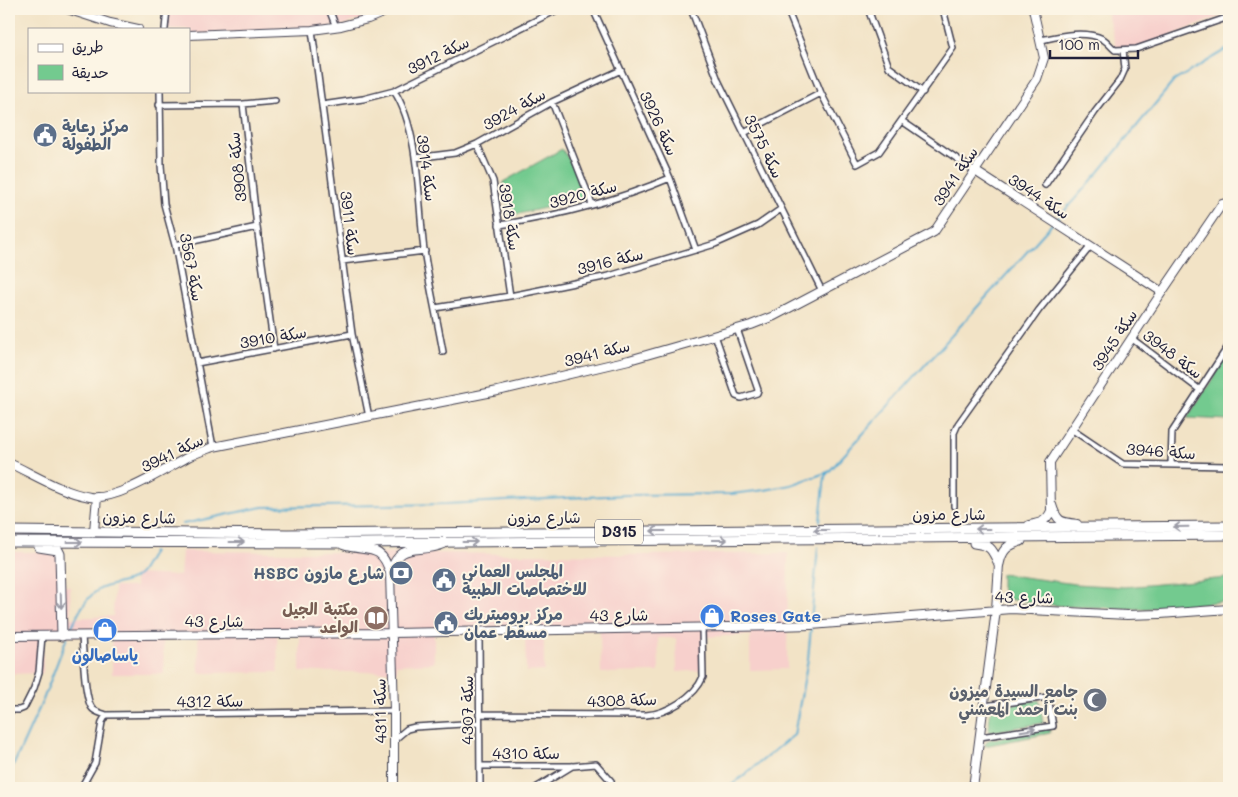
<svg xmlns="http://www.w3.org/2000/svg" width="1238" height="797" font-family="Mali,'Playpen Sans Arabic',sans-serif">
<rect width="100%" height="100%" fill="#fcf5e5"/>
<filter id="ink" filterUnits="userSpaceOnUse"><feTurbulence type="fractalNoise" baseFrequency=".02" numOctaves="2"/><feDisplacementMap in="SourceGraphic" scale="10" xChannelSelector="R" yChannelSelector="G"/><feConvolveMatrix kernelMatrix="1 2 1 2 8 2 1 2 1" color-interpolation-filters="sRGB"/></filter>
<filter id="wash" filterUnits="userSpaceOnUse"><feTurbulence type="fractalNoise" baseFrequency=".0096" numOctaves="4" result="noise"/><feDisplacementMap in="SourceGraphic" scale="20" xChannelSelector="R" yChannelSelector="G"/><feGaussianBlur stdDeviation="1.12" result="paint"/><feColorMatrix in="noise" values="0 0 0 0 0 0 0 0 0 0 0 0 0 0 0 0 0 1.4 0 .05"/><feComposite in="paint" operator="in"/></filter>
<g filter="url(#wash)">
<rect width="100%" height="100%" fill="#f2e3c6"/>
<path fill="#f7d0cc" d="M167,9H392L341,26L189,35V29H165Z
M1106,9H1229V13L1136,49L1115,50V43Z
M182,551L645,555L788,553L787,669L750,670V635L702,637L703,670L677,672L676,638H658L659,672L601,673L600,629L544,630V671L526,672L525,630L434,632V663L396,665L397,671L357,672H300V634H277L278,672L199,673L198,634L163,635L164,674H112V636H42L43,673L9,674V552H48L62,555L65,586H70L71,618L113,616L114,587H135V574L180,576Z"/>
<path fill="#73ca8f" stroke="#4a7665" d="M562,149L578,173L584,199L510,216L503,182Z
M1229,354V420L1187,418Z
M1001,574L1075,584L1124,587L1228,578L1229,584V601L1141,609L1062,606L1006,599L1001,587Z
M1039,700L1043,723L990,732C987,723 988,716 993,707Z
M1049,728L1050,733L984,746L988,740Z"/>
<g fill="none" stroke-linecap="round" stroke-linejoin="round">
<path stroke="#53a9d0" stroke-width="2" d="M1056,220L1099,172L1174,81L1229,48
M820,521L825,476L1052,224
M183,524L262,507L446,504L626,495L731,494L765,490L791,485L828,472
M811,622L818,547
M69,633C76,618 83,600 98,590C111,582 131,585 141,572C145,566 149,558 153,552
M9,775L43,700L67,637
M728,788L794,735L808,659L811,627"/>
</g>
</g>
<g filter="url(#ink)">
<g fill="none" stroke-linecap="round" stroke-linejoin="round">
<defs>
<path id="street" d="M329,9L336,27
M593,9L670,178L696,250
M691,9L718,80L822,291
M787,9L821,93L857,164L879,152L953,48L943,9
M868,9L889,67L923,92
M165,29L167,9
M312,30L352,334L369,417
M1041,40C1060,36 1084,30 1103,39C1108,42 1111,47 1115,50L1136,49L1229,17
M160,91L161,165L164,204L175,245L213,447
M394,91C420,130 418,204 424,250C429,284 437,318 443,352
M552,102L592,204
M243,104L257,227L274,349
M159,105L243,104L275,101
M322,105L363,99L394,91L559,9
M902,121L975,171
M744,133L821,93
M477,144L493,181L510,296
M415,158L455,153L477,144L552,102L621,70
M1045,185L1095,112L1120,80L1125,69L1123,50
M499,225C557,216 616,201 670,178
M175,245L257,227
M342,261L425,251
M435,308L510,296L609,276L715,244L758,225L781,209
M715,335L736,396L741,398L757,393L758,390L737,329
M1131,338L1200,390
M197,363L352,334
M1071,429L1123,464L1229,466
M1171,465L1172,432L1229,345
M954,506V433L958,424L1039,310L1090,247
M479,631L480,788
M82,635C83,649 84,698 92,708C95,712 101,713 106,715L394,711
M9,710H19L24,708L34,688L39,672L42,636
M479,714L646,715C666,714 695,697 703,677L702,628
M980,737L1053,726L1048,697L984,706
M394,740L407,729L415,727L479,723
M480,766H573L596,764L611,781
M81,788L95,763L102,722L106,715
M536,788L572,766"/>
<path id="secondary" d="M67,9L110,23L138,29
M189,35L312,30L341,26L368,19L392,9
M975,171L1162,292
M9,463C35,475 61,492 90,497C116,501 164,470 188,457C196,453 205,450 213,447L498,391L629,360L751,325L774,316L934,232L1037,79L1044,58L1033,9
M1052,505C1057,522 1061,522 1077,524
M1029,525C1040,523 1046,522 1051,511L1050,462L1162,292L1222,204L1229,202
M94,531L97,497
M343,545C367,553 381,542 390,573L394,711V788
M390,573C400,539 419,555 444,544
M9,636L392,633L777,626L811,625L1011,609L1127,615L1160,614L1229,609
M973,788L996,610L999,564"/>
<path id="primary" d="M9,531L287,534L1229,526
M9,542L357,543L1229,535
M974,543C991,545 992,549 999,564
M39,547L58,550L60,554L62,636
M999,564C1002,550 1007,545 1021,541"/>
</defs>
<use href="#street" stroke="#413f50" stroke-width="8"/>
<use href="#secondary" stroke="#413f50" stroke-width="10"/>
<use href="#primary" stroke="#413f50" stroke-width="11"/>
<use href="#street" stroke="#fff" stroke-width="5"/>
<use href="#secondary" stroke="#fff" stroke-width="8"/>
<use href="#primary" stroke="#fff" stroke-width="9"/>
</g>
<defs><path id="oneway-shaft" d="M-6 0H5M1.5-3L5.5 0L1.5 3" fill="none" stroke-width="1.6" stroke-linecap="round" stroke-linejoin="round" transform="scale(1.25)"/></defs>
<g stroke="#9c9ca7">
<use href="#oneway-shaft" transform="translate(1181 527) rotate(179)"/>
<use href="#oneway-shaft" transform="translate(983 529) rotate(180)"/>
<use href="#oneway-shaft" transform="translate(821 530) rotate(180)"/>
<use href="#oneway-shaft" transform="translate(658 531) rotate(180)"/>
<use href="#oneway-shaft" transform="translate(720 540)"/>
<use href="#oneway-shaft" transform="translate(75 542)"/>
<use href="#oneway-shaft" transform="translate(237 542)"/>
<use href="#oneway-shaft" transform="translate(470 542)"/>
<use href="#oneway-shaft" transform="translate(61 601) rotate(88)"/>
<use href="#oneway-shaft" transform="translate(1028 730) rotate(-9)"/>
</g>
</g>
<defs>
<symbol id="civic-disc" viewBox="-11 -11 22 22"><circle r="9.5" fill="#5c6f8a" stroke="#fcf5e5"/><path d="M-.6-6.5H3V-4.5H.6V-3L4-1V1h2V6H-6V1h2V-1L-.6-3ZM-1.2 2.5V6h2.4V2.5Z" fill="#fff"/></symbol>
<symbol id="bank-disc" viewBox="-11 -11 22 22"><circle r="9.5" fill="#5c6f8a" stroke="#fcf5e5"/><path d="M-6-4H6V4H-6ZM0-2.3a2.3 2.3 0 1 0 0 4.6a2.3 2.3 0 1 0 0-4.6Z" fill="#fff"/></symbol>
<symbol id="shop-disc" viewBox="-11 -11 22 22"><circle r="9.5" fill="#3f7fe0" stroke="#fcf5e5"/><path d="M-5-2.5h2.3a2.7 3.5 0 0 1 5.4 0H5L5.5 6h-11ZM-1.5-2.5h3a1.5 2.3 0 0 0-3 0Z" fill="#fff"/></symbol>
<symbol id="library-disc" viewBox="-11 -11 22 22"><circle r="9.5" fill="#8d6e63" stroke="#fcf5e5"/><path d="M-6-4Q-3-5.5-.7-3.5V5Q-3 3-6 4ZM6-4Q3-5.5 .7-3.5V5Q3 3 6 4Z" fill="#fff"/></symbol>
<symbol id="mosque-disc" viewBox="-11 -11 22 22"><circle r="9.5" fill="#6b7280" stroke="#fcf5e5"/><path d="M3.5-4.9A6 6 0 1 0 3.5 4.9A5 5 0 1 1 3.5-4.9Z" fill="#fff"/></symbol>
</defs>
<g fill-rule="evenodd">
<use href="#civic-disc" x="31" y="121" width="28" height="28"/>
<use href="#bank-disc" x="387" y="559" width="28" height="28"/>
<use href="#civic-disc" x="430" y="566" width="28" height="28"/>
<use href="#shop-disc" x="698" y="602" width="28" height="28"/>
<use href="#library-disc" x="362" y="604" width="28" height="28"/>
<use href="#civic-disc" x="432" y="609" width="28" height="28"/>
<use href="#shop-disc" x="91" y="616" width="28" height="28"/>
<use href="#mosque-disc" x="1081" y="686" width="28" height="28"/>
</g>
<g text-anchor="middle" stroke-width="4" stroke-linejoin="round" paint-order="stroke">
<rect fill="#fcf5e5" stroke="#63616e" stroke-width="1" x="595" y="519.5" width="48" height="25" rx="4"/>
<g font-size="15" font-weight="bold" fill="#22223b">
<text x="619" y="537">D315</text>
</g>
<g font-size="16" fill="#22223b" stroke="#fcf5e5">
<text transform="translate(438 55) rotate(-26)" y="6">سكة 3912</text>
<text transform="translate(514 109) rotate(-29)" y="6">سكة 3924</text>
<text transform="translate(659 123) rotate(65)" y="6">سكة 3926</text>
<text transform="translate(764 146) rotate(64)" y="6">سكة 3575</text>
<text transform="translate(237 167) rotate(-96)" y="6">سكة 3908</text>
<text transform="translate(427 168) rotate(82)" y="6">سكة 3914</text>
<text transform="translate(955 176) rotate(-56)" y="6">سكة 3941</text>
<text transform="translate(583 194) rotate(-15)" y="6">سكة 3920</text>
<text transform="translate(1039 196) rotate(33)" y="6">سكة 3944</text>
<text transform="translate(510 217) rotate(81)" y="6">سكة 3918</text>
<text transform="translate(350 223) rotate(83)" y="6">سكة 3911</text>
<text transform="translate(610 261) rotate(-14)" y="6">سكة 3916</text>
<text transform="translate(192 267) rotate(79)" y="6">سكة 3567</text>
<text transform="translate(273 337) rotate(-10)" y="6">سكة 3910</text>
<text transform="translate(1114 340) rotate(-57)" y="6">سكة 3945</text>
<text transform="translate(597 353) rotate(-14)" y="6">سكة 3941</text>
<text transform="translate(1173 354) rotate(37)" y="6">سكة 3948</text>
<text transform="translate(1161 451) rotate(4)" y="6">سكة 3946</text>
<text transform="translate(172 453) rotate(-26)" y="6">سكة 3941</text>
<text x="949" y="520">شارع مزون</text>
<text transform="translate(139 517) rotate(1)" y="6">شارع مزون</text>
<text x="544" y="523">شارع مزون</text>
<text transform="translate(1024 597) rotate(1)" y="6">شارع 43</text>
<text transform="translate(619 615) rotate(-1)" y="6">شارع 43</text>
<text x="214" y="627">شارع 43</text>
<text transform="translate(622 700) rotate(-2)" y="6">سكة 4308</text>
<text transform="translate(210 701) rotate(-1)" y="6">سكة 4312</text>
<text transform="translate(467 710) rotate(-90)" y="6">سكة 4307</text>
<text transform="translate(380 711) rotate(-91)" y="6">سكة 4311</text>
<text x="526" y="759">سكة 4310</text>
</g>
<g font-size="16" font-weight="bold" fill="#4e5e75" stroke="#fcf5e5" text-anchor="start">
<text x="62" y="132">مركز رعاية<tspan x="62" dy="18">الطفولة</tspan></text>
<text x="462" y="577">المجلس العماني<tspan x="462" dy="18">للاختصاصات الطبية</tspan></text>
<text x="384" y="579" text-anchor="end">HSBC شارع مازون</text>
<text x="464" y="620">مركز بروميتريك<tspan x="464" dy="18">مسقط عمان</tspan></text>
</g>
<g font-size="16" font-weight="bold" fill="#785e54" stroke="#fcf5e5" text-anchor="end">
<text x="358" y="615">مكتبة الجيل<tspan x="358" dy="18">الواعد</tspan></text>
</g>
<g font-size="16" font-weight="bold" fill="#366cbe" stroke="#fcf5e5" text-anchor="start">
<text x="730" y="622">Roses Gate</text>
<text x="105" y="661" text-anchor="middle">ياساصالون</text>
</g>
<g font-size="16" font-weight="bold" fill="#5b616d" stroke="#fcf5e5" text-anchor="end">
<text x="1078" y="697">جامع السيدة ميزون<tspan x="1078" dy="18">بنت أحمد المعشني</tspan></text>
</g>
</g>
<rect width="1238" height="797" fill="none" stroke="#fcf5e5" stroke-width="30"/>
<rect x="28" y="28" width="162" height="65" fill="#fcf5e5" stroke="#a5a1a1"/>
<rect x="38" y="44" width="25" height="8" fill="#ffffff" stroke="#a5a1a1"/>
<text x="72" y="52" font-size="15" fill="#22223b">طريق</text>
<rect x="38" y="65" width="25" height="15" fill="#73ca8f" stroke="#a5a1a1"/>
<text x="72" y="78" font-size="15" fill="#22223b">حديقة</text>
<path d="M1050 50v8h88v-8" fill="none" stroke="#22223b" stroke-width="2.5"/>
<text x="1058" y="50" font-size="15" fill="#22223b" stroke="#fcf5e5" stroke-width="4" paint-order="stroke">100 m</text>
</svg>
